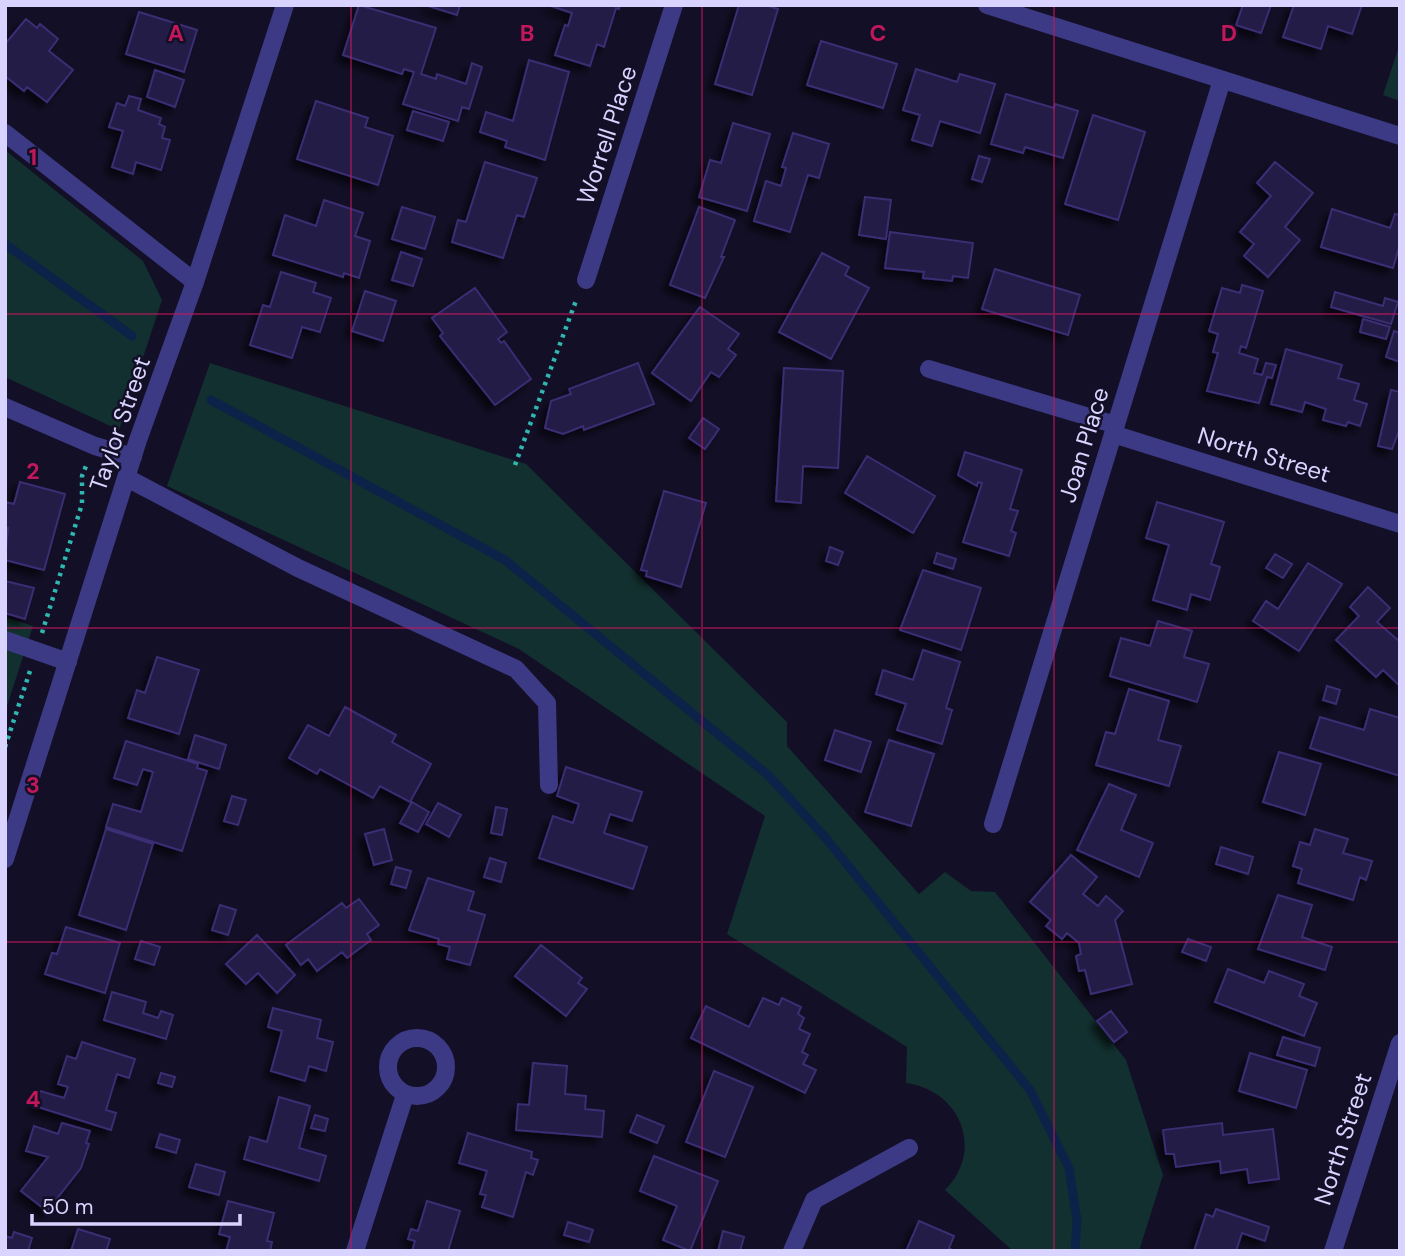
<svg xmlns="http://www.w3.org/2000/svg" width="1405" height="1256" font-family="'DM Sans',sans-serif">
<defs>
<filter id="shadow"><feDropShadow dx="-6" dy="6" stdDeviation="3.5" flood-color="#0009"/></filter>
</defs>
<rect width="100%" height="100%" fill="#130f26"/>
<path fill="#12302f" d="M1400,43V101L1383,95Z
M5,150L143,261L162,300L119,430L5,377Z
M210,363L526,464L787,722V746L919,894L945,872L971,891L995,892L1126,1060L1163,1175L1139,1251H1013L945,1190C985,1150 960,1090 906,1083L907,1047L727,934L765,816L519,649L167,486Z
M5,617L33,626L5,712Z"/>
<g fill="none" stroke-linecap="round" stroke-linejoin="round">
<path stroke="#0c2248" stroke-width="9" d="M5,244L132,336
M211,400L505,560L768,775L824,836L1030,1090L1069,1168L1077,1221L1075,1251"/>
</g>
<path fill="#241b47" stroke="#3b2d73" stroke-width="2" filter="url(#shadow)" d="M359,5L436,28L421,74L436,79L437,74L466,84L472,63L482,67L469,109L462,107L458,121L403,104L414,72L404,69L402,74L343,55Z
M425,5H460L457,15Z
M548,5H620L619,9L616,8L604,47L597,44L590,66L555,55L565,25L568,26L572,13Z
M739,5H765L778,9L752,95L715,84Z
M1243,5H1271L1261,33L1236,25Z
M1294,5H1362L1352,34L1328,26L1321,49L1283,37Z
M139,12L197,30L184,72L126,54Z
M26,19L37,28L40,24L58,39L49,51L73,70L47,102L27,87L24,91L5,76V44Z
M821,41L897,64L883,108L807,85Z
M529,60L569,72L545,160L505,147L507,141L480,132L486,112L513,121Z
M916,69L957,82L960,74L995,84L980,133L940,121L932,146L912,140L920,115L903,110Z
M155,70L184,80L175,107L147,97Z
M1006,94L1054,108L1055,104L1078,111L1063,158L1025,147L1023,153L991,144Z
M129,96L141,99L138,110L161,118L159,124L165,127L162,138L170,140L161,170L136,162L133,174L112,167L123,131L109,127L117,103L125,106Z
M316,101L368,118L365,127L393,136L378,185L297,159Z
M413,111L449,122L443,141L407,130Z
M1093,115L1145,132L1118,220L1065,204Z
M733,123L770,134L747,211L699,197L710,160L721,163Z
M793,133L829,144L819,178L808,175L790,232L754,221L766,181L781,186L786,168L782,167Z
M979,156L990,159L982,182L972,179Z
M485,162L537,178L524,217L517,215L503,258L452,242L458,220L466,222Z
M1275,162L1313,193L1285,227L1300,240L1268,277L1244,256L1254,244L1240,232L1271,196L1257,183Z
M865,197L891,200L886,239L859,235Z
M324,200L363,213L355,236L370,241L359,278L344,273L343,277L273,255L285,215L316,226Z
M402,207L435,217L425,249L392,239Z
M699,207L735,220L721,257H724L705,298L670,285Z
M1332,209L1390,228L1395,214L1400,215V244L1393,268L1321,247Z
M890,232L973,243L968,278L953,276L952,281L923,278L924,272L885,268Z
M401,252L422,259L413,286L392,280Z
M822,253L849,267L845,275L869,288L831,359L779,332Z
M995,269L1080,295L1068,335L982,309Z
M281,272L316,283L313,292L331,298L320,332L302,327L292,358L250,345L263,305L270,307Z
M1242,285L1263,291L1246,348L1241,346L1239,353L1258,359L1254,373L1262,375L1266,363L1276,365L1272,378L1267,377L1259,403L1207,391L1218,353L1213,352L1218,334L1209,331L1222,288L1240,293Z
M475,288L507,332L498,339L501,343L504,341L531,379L495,405L440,336L443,333L432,318Z
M365,291L396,301L383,341L352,331Z
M1335,292L1383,306L1385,298L1398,302L1391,324L1331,307Z
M700,307L739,334L728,349L736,355L719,377L711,372L691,401L652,373Z
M1363,319L1390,327L1386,339L1360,332Z
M1394,331L1400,333V362L1386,357Z
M1286,349L1342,365L1338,378L1359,384L1354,400L1367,404L1360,426L1348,422L1346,426L1323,420L1326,409L1305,402L1302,412L1271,404Z
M638,363L654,404L584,430L583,426L563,434L545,428L551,401L571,394L569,389Z
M784,368L843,371L838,468L803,466L801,503L776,501Z
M1391,390L1400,392V428L1392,449L1378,446Z
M703,418L719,429L705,449L689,438Z
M965,452L1022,470L1010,509L1018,511L1011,531L1016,533L1009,556L963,542L982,483L978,482L977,486L958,475Z
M867,456L935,496L913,533L845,493Z
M20,482L65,494L44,570L5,560L8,528H5V502L14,504Z
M664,491L706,503L681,587L646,576L647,571L641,570Z
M1157,502L1224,522L1211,564L1220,567L1210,600L1191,594L1187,610L1153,600L1169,545L1146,538Z
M830,547L843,552L838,565L826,561Z
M937,553L956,559L953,569L934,563Z
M1275,554L1292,564L1283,578L1266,568Z
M1308,563L1342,584L1299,651L1253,621L1266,601L1278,609Z
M923,570L981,588L961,650L900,630Z
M5,581L34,588L25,619L5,613Z
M1368,587L1390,608L1377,622L1400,642V686L1383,670L1376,677L1336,640L1359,616L1350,607Z
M1158,621L1192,631L1184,657L1209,664L1197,702L1110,676L1121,638L1150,646Z
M923,650L960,662L946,708L952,710L942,744L897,730L906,704L876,694L883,670L913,680Z
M157,657L199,670L179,734L128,718L137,690L145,693Z
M1327,686L1340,690L1336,704L1323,700Z
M1129,689L1169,701L1158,740L1181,746L1169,786L1096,765L1106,732L1115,734Z
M345,707L396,735L392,742L431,764L410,802L380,786L373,798L320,769L317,774L289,758L308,725L329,736Z
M1370,709L1400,718V776L1310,748L1320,717L1364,730Z
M835,730L871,742L861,772L825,760Z
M195,735L226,745L219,769L188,759Z
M889,740L934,754L911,826L865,812Z
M126,741L198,764L197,768L207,771L182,851L106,827L113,804L141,812L153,772L143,769L137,785L114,778Z
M1279,752L1321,764L1305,815L1263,802Z
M566,767L642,792L632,821L610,814L604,833L647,847L633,889L539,858L553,816L573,823L579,804L557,796Z
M1109,784L1136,795L1121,830L1153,843L1139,877L1077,850Z
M232,796L246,800L238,825L224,821Z
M412,802L429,812L418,832L400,823Z
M438,803L461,815L449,837L426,824Z
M496,807L507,809L502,835L491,833Z
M106,829L153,844L126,930L79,915Z
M384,829L392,860L374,865L365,834Z
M1315,829L1348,839L1343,853L1372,861L1366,880L1360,877L1353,900L1298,883L1302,869L1293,866L1300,842L1310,845Z
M1221,847L1253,857L1248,874L1216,864Z
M1071,855L1097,877L1083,894L1098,906L1106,896L1123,911L1115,920L1132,984L1091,994L1085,970L1079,971L1076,956L1081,954L1079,943L1067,933L1062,939L1046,926L1051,920L1030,902Z
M490,858L506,863L501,882L484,877Z
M396,867L411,871L406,888L391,884Z
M428,878L474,892L468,910L485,915L470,965L447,959L450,947L438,944L439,939L409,930Z
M1278,895L1312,905L1302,937L1332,947L1325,970L1258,949Z
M359,899L379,925L367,934L371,940L347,958L342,952L317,971L308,959L301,965L286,945L342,903L346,908Z
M220,905L236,910L228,935L212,930Z
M66,927L120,943L105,993L45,974L52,953L57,954Z
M257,935L295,975L277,993L258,973L246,984L226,964Z
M1188,939L1211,947L1206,961L1182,952Z
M141,941L160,947L154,965L135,959Z
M541,945L582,978L578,983L587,989L566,1016L515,976Z
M1228,969L1264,983L1269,971L1304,984L1299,996L1317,1003L1304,1036L1215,1002Z
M112,992L146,1002L143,1013L158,1018L161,1011L173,1015L166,1039L104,1020Z
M763,998L779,1005L782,998L801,1007L798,1014L804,1018L799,1029L810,1034L802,1052L808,1055L803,1064L816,1070L805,1093L691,1038L706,1006L749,1027Z
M273,1008L321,1020L317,1038L333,1042L326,1071L309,1066L305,1081L271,1071L282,1031L268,1027Z
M1111,1011L1127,1032L1114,1042L1097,1021Z
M1283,1037L1320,1048L1315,1066L1277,1055Z
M82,1042L135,1059L129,1078L117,1074L106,1110L116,1113L111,1130L35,1106L40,1091L64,1098L68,1087L58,1084L67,1056L76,1059Z
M1250,1053L1307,1070L1296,1108L1239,1091Z
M533,1063L567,1066L565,1094L586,1096L585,1109L604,1111L602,1137L516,1130L518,1104L529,1105Z
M714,1071L753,1087L725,1157L686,1142Z
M161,1073L175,1077L172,1087L158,1083Z
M279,1097L310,1106L299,1148L326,1156L319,1181L244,1159L250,1137L267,1142Z
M315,1115L328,1119L325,1131L311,1128Z
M637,1115L664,1126L657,1143L630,1132Z
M62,1123L90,1131L86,1143L89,1144L81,1168L47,1211L21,1191L48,1157L26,1151L34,1126L58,1134Z
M1222,1123L1223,1135L1273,1129L1279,1179L1249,1183L1247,1169L1221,1173L1220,1161L1176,1167L1174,1154H1166L1163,1130Z
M468,1133L532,1152L531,1158L538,1160L533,1175L526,1172L513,1217L482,1207L486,1195L480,1194L487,1171L459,1163Z
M160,1134L180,1140L176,1153L156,1147Z
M654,1156L718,1181L690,1251L663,1240L677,1206L640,1191Z
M196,1164L225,1172L219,1195L189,1187Z
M228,1201L274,1213L267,1241L272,1242L270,1251H226L230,1237L219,1234Z
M427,1201L460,1211L448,1251H412L415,1241L408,1239L411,1229L418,1231Z
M1216,1209L1269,1227L1265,1241L1242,1233L1236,1251H1194L1206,1214L1213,1217Z
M919,1221L954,1236L949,1248L954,1251H906Z
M568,1222L593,1230L589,1242L564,1235Z
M78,1229L110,1239L106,1251H71Z
M723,1231L744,1237L740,1251H718Z
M14,1232L32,1238L28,1251H5V1236L12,1238Z"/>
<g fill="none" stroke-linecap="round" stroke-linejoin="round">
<path stroke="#2fb8b0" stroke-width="4.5" stroke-dasharray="3.5 5" stroke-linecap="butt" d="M515,465L577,298
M42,633L82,504V476L86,466
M5,747L30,671"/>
<path stroke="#3d3a85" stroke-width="18" d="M987,5L1400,136
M5,133L195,282
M586,280L674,5
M929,369L1116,425
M5,407L95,446L133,457
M1113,434L1400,524
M127,478L298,568L516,669L547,703L549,785
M5,640L68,662
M993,824L1222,80
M5,859L138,440L195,282L285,5
M388 1067a29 29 0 1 1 58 0a29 29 0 1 1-58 0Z
M355,1251L405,1095
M792,1251L814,1200L909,1148
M1333,1251L1400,1043"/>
</g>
<path fill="none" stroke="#c2185b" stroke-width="2" stroke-opacity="0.55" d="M351,5V1251M702,5V1251M1054,5V1251M5,314H1400M5,628H1400M5,942H1400"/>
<g text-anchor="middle" stroke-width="5" stroke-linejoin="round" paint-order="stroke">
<g font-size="24" fill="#d9d4ff" stroke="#130f26">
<text transform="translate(607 135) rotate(-72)" y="8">Worrell Place</text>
<text transform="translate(120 424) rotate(-71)" y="8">Taylor Street</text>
<text transform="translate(1084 445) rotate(-73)" y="8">Joan Place</text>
<text transform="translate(1264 455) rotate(17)" y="8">North Street</text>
<text transform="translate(1343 1139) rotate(-72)" y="8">North Street</text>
</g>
</g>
<g font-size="23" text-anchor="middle" font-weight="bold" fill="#c2185b" stroke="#130f26" stroke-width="5" stroke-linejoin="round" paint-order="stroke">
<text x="176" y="41">A</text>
<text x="527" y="41">B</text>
<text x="878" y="41">C</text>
<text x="1229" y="41">D</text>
<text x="33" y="165">1</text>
<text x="33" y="479">2</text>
<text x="33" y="793">3</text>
<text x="33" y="1107">4</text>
</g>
<rect width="1405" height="1256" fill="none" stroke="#d9d4ff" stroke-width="14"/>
<path d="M32 1214v10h208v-10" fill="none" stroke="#d9d4ff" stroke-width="3.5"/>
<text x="42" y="1214" font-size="21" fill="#d9d4ff" stroke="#130f26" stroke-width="5" paint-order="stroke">50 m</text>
</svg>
